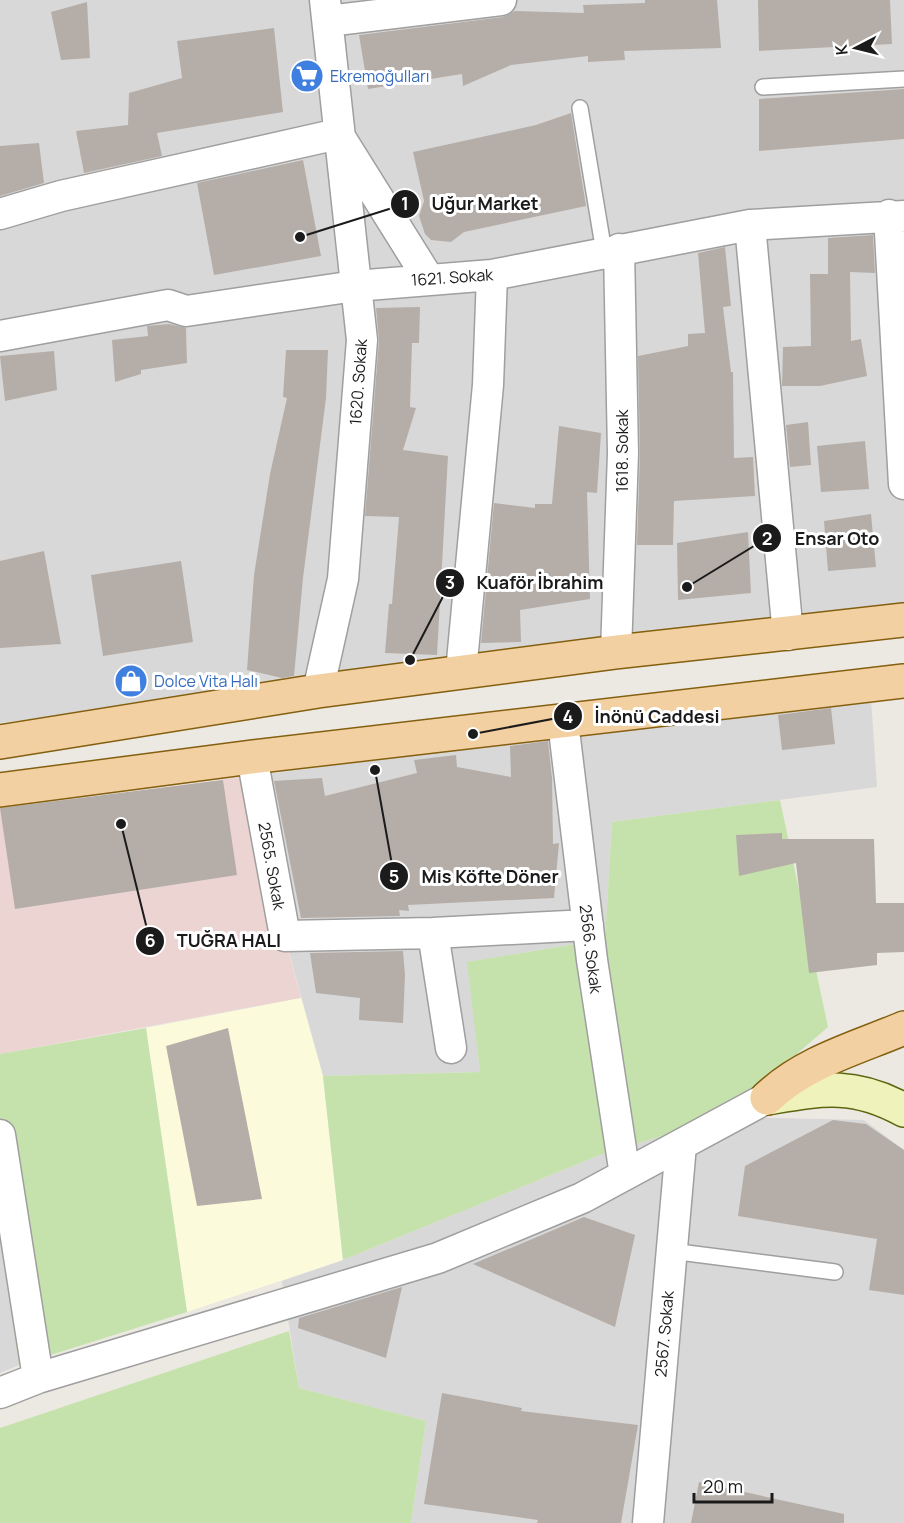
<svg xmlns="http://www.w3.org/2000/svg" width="904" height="1523" font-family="Manrope,sans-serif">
<rect width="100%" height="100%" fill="#ece9e2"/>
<path fill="#d9d8d8" d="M0,0H904V609L516,652L0,723Z
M871,699L877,787L612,822L605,939L468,962L480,1072L323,1076L241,777Z
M724,1117L864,1120L904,1150V1523H411L426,1421L299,1388L282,1281L343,1260L600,1155Z
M0,1238L19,1365L0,1373Z"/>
<path fill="#ecd4d2" d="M241,777L301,998L0,1054V810Z"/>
<path fill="#fbfbdc" d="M301,998L323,1076L343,1260L187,1312L146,1028Z"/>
<path fill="#c6e2ac" d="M780,800L828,1027L724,1117L600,1155L343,1260L323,1076L480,1072L467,962L605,939L612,822Z
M146,1028L187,1312L19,1365L0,1238V1054Z
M289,1331L299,1388L426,1421L411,1523H0V1428Z"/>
<path fill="#b5aea8" d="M645,0H717L721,48L624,51L625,60L588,62V56L511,65L463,86L462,74L368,89L359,35L503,17L515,11L584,13L583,5L645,3Z
M758,0H890L892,44L759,51Z
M87,2L90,58L61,60L51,12Z
M274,28L283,112L157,133L162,156L84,173L76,131L128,125L129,93L182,78L177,41Z
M904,89V139L759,151V99Z
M571,113L586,206L464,232L451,242L431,240L425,234L419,216L424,201L413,152L536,125Z
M39,143L44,183L0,196V146Z
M303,160L321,256L214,275L197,183Z
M873,235L875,273L850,272L851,341L861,339L867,376L820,386H782L783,347L811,346L810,274H828V238Z
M725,247L731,306L723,307L731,372H733L734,458L753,457L755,496L674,501L673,545H637L640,454L638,356L688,346V334L705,333L698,253Z
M420,307L419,343H412L410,407L416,408L403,450L448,456L437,655L385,653L389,604H392L399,517L365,516L379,341L376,308Z
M169,324L186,328L187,363L141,370V374L115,382L112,340L148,336L147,326Z
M286,350H328L326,398L303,578L294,676L282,678L247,670L254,575L270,474L287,398L283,397Z
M54,351L57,390L5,401L0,356Z
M808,422L811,465L790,467L786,425Z
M559,426L601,433L597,493L587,492L590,599L520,610L521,642L481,643L494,503L535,508V504H552Z
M865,441L869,489L821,492L817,446Z
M871,514L876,567L828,571L824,521Z
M748,532L751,593L678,600L677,543Z
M44,551L61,644L0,648V561Z
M181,561L193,642L103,656L91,575Z
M831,708L835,744L782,750L778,715Z
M548,741L552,778L553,844L559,843L554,898L408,905L409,911L399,910L400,916L301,918L274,781L322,778L325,796L417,773L414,760L456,755L457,767L511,777L510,746Z
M223,780L237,875L15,909L0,808Z
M782,833V839H874L876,903H904V952L877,953V965L809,973L796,863L739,876L736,835Z
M403,951L405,975L403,1023L359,1020L360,998L316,993L310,953Z
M228,1028L262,1199L197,1206L166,1046Z
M833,1120L866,1124L904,1150V1295L869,1290L877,1239L738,1216L745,1166Z
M584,1217L635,1235L615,1327L473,1264Z
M402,1287L386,1358L298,1328L299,1318Z
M442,1393L522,1408L521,1411L638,1425L621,1523H537L538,1520L424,1504Z
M699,1482L844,1514V1523H691Z"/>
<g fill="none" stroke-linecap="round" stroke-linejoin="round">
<defs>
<path id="service" d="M763,87L904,79
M580,108L604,252
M671,1251L835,1272"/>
<path id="minor" d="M328,21L501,0
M0,214L61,196L338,134L428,278
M889,215L904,484
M750,225L788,635
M0,336L168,305L186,311L355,286L492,275L750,225L904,216
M616,652L623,453L619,249
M461,672L488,385L492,275
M318,691L343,579L362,340L325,0
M563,722L592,960L625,1175
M252,757L285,936L433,933L588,925
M433,933L451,1048
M0,1135L38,1378
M0,1393L38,1378L438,1258L582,1198L767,1098
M648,1523L681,1145"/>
<path id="secondary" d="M767,1098C821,1089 853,1082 904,1110"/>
<path id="primary" d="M0,742L318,691L616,652L904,620
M0,790L252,757L904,681
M767,1098C804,1062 857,1048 904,1028"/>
</defs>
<use href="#service" stroke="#9f9f9f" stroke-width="18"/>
<use href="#minor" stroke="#9f9f9f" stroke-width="33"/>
<use href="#secondary" stroke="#5b660f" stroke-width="36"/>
<use href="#primary" stroke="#845f0f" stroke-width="36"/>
<use href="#service" stroke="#fff" stroke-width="15"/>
<use href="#minor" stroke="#fff" stroke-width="30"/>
<use href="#secondary" stroke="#eff2ba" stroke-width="33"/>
<use href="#primary" stroke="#f2d0a1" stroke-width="33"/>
</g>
<defs>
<symbol id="supermarket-disc" viewBox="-11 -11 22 22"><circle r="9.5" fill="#3f7fe0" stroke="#fff"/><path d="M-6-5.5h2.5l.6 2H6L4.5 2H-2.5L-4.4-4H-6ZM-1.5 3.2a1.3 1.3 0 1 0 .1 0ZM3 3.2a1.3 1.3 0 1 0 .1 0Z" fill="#fff"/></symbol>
<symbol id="shop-disc" viewBox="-11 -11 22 22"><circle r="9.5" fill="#3f7fe0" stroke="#fff"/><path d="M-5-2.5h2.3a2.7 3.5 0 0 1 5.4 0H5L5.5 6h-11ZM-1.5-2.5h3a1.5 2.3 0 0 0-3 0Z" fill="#fff"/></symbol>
</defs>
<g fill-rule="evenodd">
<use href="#supermarket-disc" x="288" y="57" width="38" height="38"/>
<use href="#shop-disc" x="112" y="662" width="38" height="38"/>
</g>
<g text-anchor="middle" stroke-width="6" stroke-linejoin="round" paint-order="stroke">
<g font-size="16" fill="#366cbe" stroke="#fff" text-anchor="start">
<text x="330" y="82">Ekremoğulları</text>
<text x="154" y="687">Dolce Vita Halı</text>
</g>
<g font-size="16" fill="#1b1b1b" stroke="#fff">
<text transform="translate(452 277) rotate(-4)" y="6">1621. Sokak</text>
<text transform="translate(358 382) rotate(-86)" y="6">1620. Sokak</text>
<text transform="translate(622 451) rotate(-90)" y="6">1618. Sokak</text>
<text transform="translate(272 866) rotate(80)" y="6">2565. Sokak</text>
<text transform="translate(591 949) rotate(83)" y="6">2566. Sokak</text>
<text transform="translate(664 1334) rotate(-85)" y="6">2567. Sokak</text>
</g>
</g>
<path fill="none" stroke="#1b1b1b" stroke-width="2" d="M300 237L405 204M687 587L767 538M410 660L450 583M473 734L568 716M375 770L394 876M121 824L150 941"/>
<g fill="#1b1b1b" stroke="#fff" stroke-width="2">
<circle cx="300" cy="237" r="6"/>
<circle cx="687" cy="587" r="6"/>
<circle cx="410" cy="660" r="6"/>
<circle cx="473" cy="734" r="6"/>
<circle cx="375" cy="770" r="6"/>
<circle cx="121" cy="824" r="6"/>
<circle cx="405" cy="204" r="15"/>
<circle cx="767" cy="538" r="15"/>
<circle cx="450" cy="583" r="15"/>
<circle cx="568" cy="716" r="15"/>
<circle cx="394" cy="876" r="15"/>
<circle cx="150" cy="941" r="15"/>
</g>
<g font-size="18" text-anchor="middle" font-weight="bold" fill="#fff">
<text x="405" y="210">1</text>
<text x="767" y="545">2</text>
<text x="450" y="589">3</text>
<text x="568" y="723">4</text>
<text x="394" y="883">5</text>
<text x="150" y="947">6</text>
</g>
<g font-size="18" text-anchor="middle" font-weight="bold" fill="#1b1b1b" stroke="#fff" stroke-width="6" stroke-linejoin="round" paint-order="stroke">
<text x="485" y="210">Uğur Market</text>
<text x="837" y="545">Ensar Oto</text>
<text x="540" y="589">Kuaför İbrahim</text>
<text x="657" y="723">İnönü Caddesi</text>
<text x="490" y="883">Mis Köfte Döner</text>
<text x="229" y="947">TUĞRA HALI</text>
</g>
<g transform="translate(856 48) rotate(263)" stroke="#ffffff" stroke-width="4.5" paint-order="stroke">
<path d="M0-4.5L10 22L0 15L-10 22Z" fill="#1b1b1b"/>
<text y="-9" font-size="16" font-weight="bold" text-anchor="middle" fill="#1b1b1b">K</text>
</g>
<path d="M694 1493v9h78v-9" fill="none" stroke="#1b1b1b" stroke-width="3"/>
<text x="703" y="1493" font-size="18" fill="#1b1b1b" stroke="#ffffff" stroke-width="4.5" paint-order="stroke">20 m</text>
</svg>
